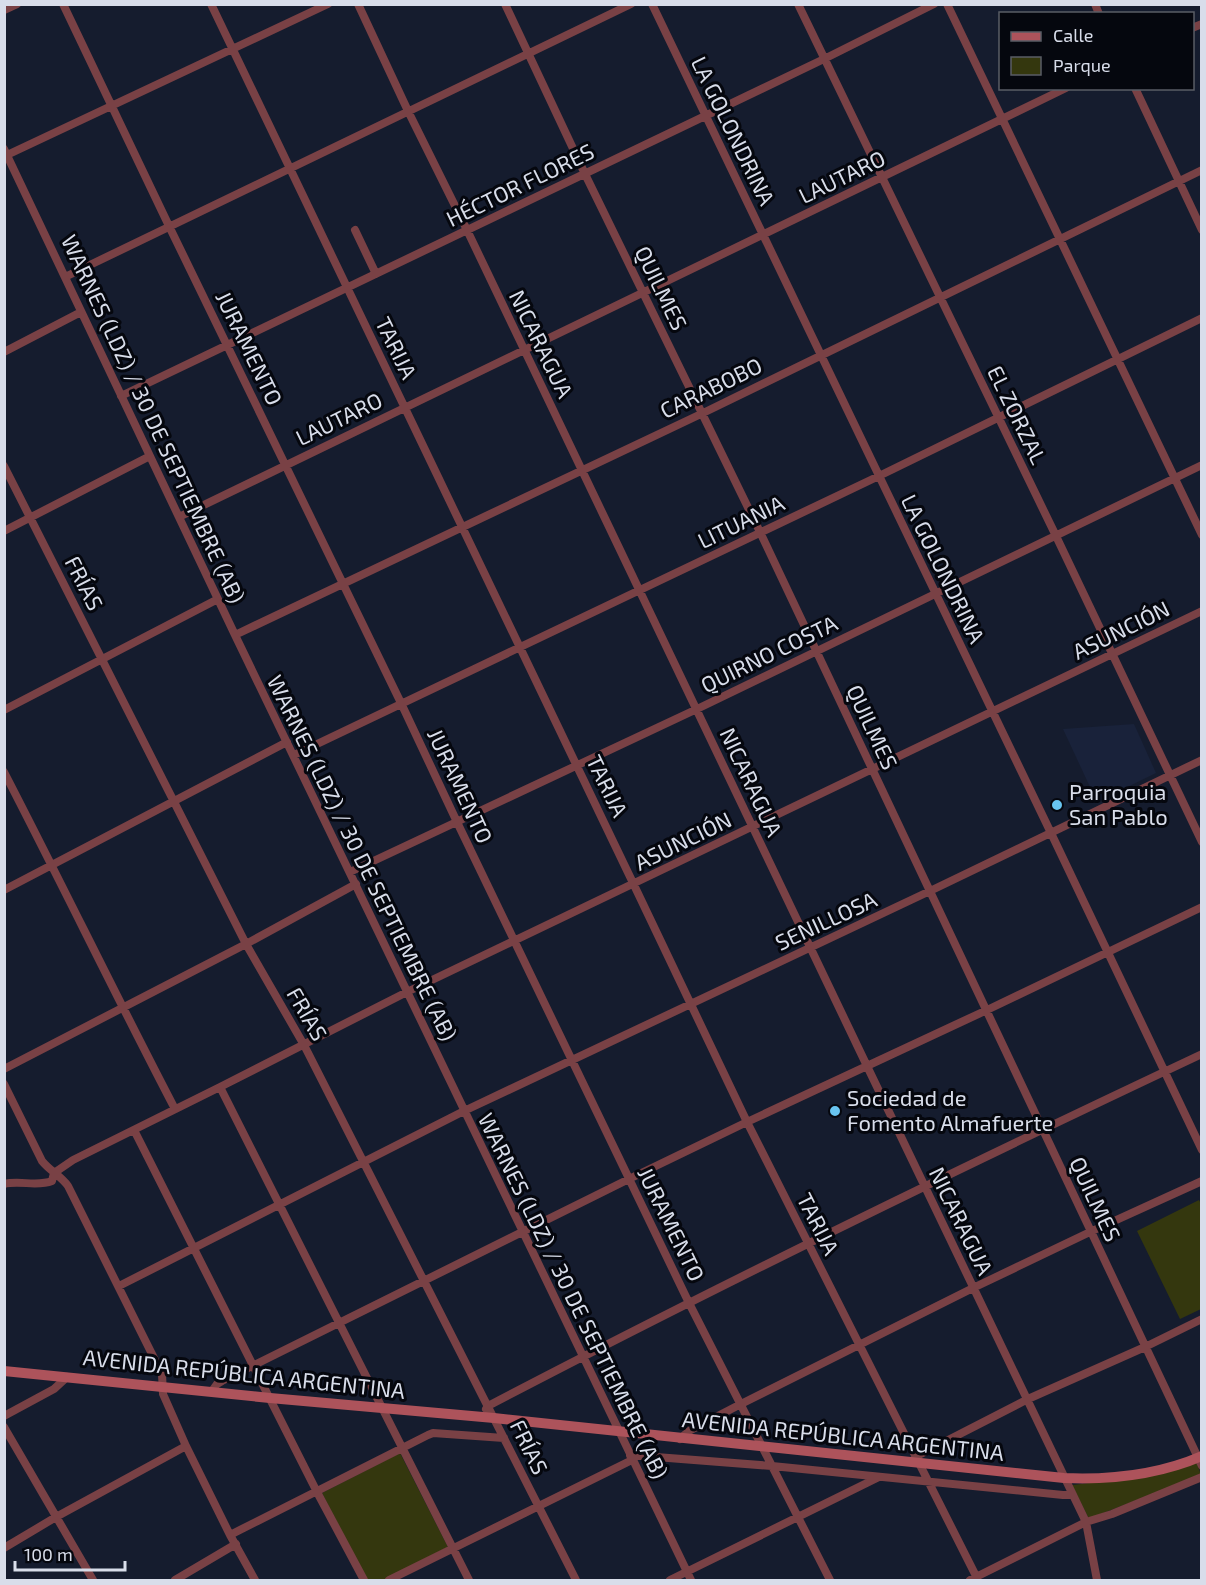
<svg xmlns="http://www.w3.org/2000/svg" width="1206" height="1585" font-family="'Exo 2',sans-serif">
<rect width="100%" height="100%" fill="#151c2e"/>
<path fill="#19223a" d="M1134,724L1156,773L1097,802L1063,729Z"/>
<path fill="#34370e" d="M1199,1200L1202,1206L1201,1309L1180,1319L1137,1231Z
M400,1453L448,1547L383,1580H367L322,1493Z
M1197,1463L1201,1475L1093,1517H1088L1072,1485L1140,1477Z"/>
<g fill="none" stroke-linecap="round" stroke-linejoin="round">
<path stroke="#794145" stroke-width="8" d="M63,4L169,226L401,703L457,822L689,1303L830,1580
M211,4L634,885L747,1122L978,1580
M358,4L408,111L467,230L867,1066L1086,1522L1097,1580
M505,4L585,174L760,532L1202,1466
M652,4L1051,833L1202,1150
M798,4L1056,536L1202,842
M947,4L1202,535
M1095,4L1099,14
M4,10L17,4
M1192,28L1202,24
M1135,88L1202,230
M4,149L235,635L691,1580
M7,155L328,4
M355,230L376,274
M65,277L631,4
M4,352L81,312
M121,396L824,59L934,4
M4,466L246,944L304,1045L576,1580
M179,517L1066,88
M4,531L150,456
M235,635L701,414L1202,170
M4,710L218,599
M294,755L879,476L1202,318
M4,772C62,884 117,998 175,1109
M350,872L697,709L1202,465
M4,890L287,742
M4,1069L246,944L356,884
M4,1084L42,1161C50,1171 61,1176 68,1186L162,1374L163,1394L186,1446L230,1535L255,1580
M220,1087L469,1580
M134,1130L317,1492L364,1580
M4,1184C20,1180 37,1187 52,1181L54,1173L73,1160L220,1087L407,992L1202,611
M119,1286L464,1111L930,891L1202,760
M212,1391L217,1384L222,1381L629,1179L747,1122L987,1010L1202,907
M486,1409L488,1406C723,1283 962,1167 1202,1054
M4,1416L54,1389L67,1377
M4,1427L93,1580
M680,1439L689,1431L739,1405L973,1288L1090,1232L1202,1181
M630,1455L772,1466L1063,1495H1073
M915,1457L1028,1399L1145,1347L1202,1319
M230,1535L428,1435L433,1433L504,1438
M4,1548L56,1517L186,1446
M175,1580L236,1544
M389,1580L632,1460
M670,1580L879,1477
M970,1580L1086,1522L1112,1514L1202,1477"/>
<path stroke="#ad535b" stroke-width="10" d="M4,1371L270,1398L494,1418L1064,1478C1111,1480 1158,1475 1202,1456"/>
</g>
<g fill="#68c4f0" stroke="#05070e" stroke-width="2">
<circle cx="1057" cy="805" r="6"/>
<circle cx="835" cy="1111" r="6"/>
</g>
<g text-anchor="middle" stroke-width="6" stroke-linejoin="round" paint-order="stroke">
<g font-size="22" fill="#d8ddea" stroke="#05070e">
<text transform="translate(733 131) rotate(64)" y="8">LA GOLONDRINA</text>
<text transform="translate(842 177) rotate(-26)" y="8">LAUTARO</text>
<text transform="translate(520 185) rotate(-26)" y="8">HÉCTOR FLORES</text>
<text transform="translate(661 288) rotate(64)" y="8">QUILMES</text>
<text transform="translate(541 344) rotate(64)" y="8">NICARAGUA</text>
<text transform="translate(249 348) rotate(64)" y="8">JURAMENTO</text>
<text transform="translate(396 348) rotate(64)" y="8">TARIJA</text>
<text transform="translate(711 388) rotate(-26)" y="8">CARABOBO</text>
<text transform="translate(1017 415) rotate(64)" y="8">EL ZORZAL</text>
<text transform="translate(153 419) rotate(65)" y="8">WARNES (LDZ) / 30 DE SEPTIEMBRE (AB)</text>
<text transform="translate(339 419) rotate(-26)" y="8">LAUTARO</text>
<text transform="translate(741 522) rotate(-26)" y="8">LITUANIA</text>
<text transform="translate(943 569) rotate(64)" y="8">LA GOLONDRINA</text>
<text transform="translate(84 583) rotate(63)" y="8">FRÍAS</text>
<text transform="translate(1121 630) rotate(-26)" y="8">ASUNCIÓN</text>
<text transform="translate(769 654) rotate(-26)" y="8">QUIRNO COSTA</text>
<text transform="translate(872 727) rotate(65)" y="8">QUILMES</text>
<text transform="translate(751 782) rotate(65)" y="8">NICARAGUA</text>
<text transform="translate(460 786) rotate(65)" y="8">JURAMENTO</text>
<text transform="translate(607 786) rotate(64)" y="8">TARIJA</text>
<text transform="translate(683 841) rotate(-26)" y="8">ASUNCIÓN</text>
<text transform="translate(362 858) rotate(64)" y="8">WARNES (LDZ) / 30 DE SEPTIEMBRE (AB)</text>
<text transform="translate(826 921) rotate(-25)" y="8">SENILLOSA</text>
<text transform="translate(307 1014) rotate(60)" y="8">FRÍAS</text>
<text transform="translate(1095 1199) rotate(65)" y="8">QUILMES</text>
<text transform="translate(961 1221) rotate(64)" y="8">NICARAGUA</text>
<text transform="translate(671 1224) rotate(64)" y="8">JURAMENTO</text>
<text transform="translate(818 1224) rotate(63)" y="8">TARIJA</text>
<text transform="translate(573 1296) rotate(64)" y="8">WARNES (LDZ) / 30 DE SEPTIEMBRE (AB)</text>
<text transform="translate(244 1374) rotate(6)" y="8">AVENIDA REPÚBLICA ARGENTINA</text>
<text transform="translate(843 1436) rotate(6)" y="8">AVENIDA REPÚBLICA ARGENTINA</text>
<text transform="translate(529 1447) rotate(64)" y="8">FRÍAS</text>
</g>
<g font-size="22" fill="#d8ddea" stroke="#05070e" text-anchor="start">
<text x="1069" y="800">Parroquia<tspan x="1069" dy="25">San Pablo</tspan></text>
<text x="847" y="1106">Sociedad de<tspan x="847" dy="25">Fomento Almafuerte</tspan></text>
</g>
</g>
<rect width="1206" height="1585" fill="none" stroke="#d8ddea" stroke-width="12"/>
<rect x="999" y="12" width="195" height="78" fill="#05070e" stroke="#595d66" stroke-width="1.5"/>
<rect x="1011" y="32" width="30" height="9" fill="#ad535b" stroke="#595d66" stroke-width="1.5"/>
<text x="1053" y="42" font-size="18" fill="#d8ddea">Calle</text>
<rect x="1011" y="57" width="30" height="18" fill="#34370e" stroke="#595d66" stroke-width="1.5"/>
<text x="1053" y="72" font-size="18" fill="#d8ddea">Parque</text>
<path d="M15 1561v9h110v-9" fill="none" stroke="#d8ddea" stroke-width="3"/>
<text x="24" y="1561" font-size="18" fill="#d8ddea" stroke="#05070e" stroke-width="4.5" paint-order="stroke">100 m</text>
</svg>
